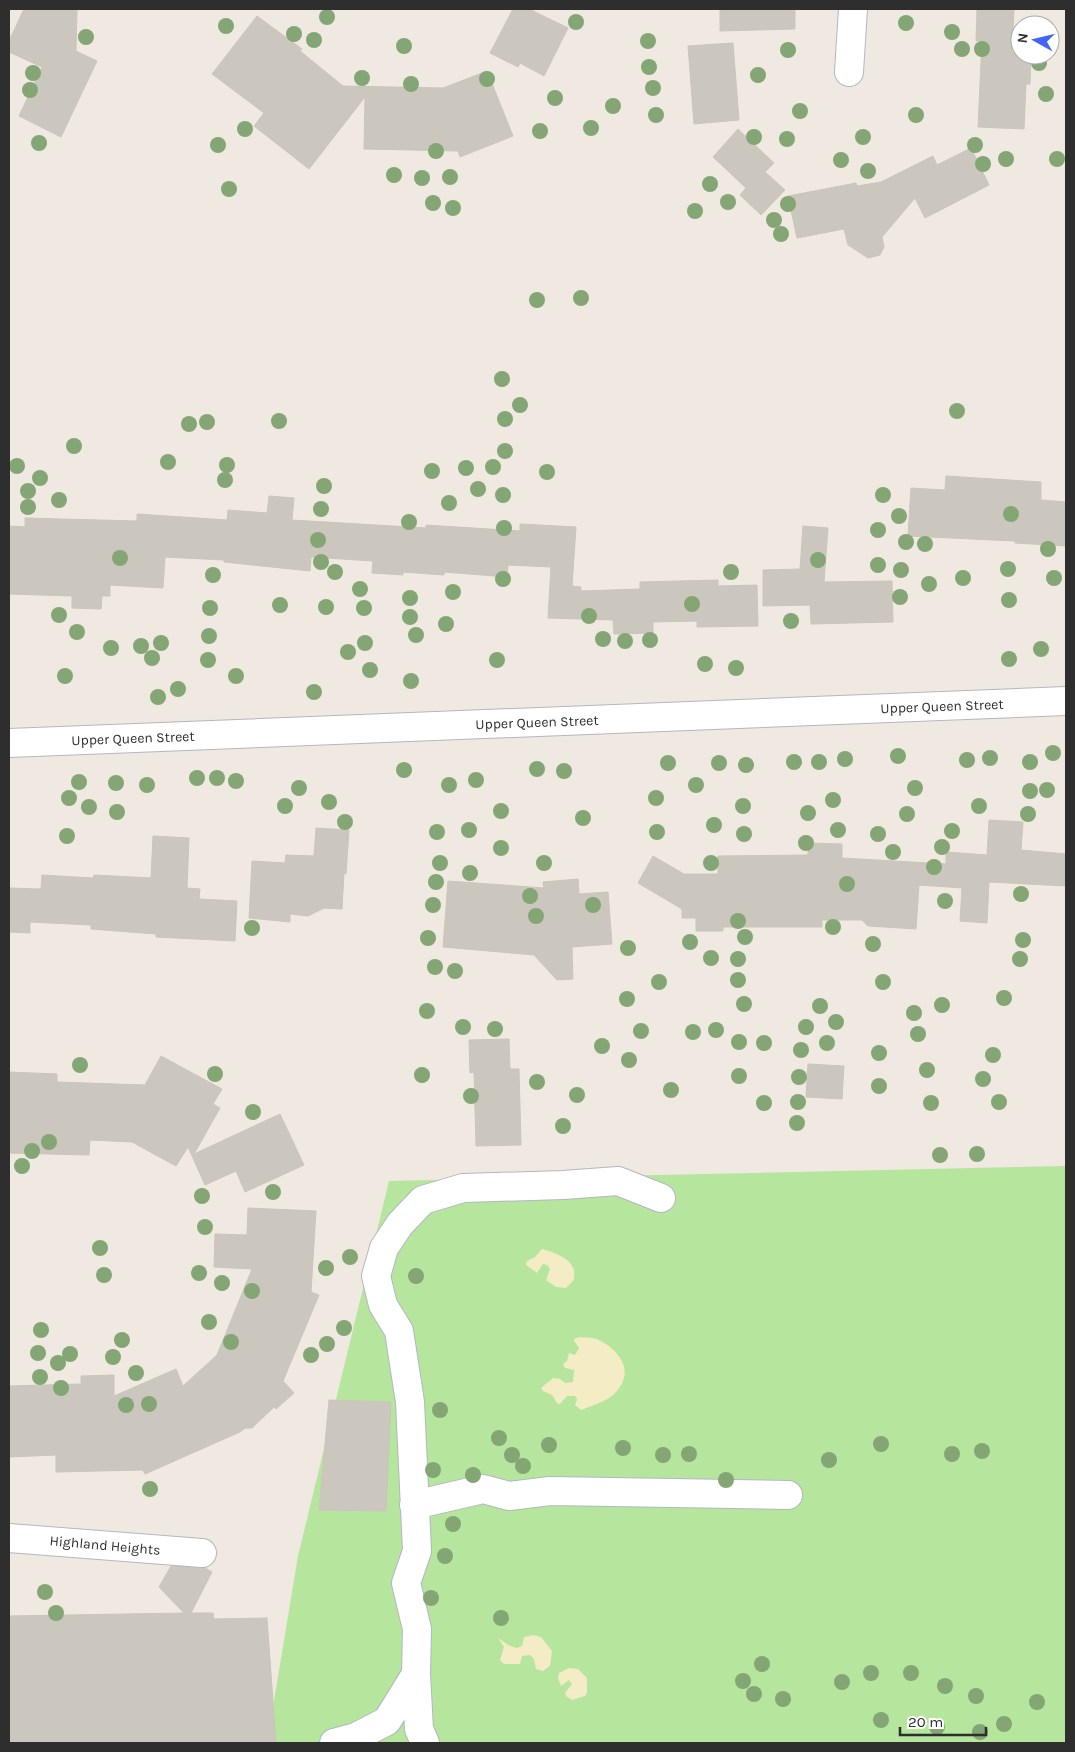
<svg xmlns="http://www.w3.org/2000/svg" width="1075" height="1752" font-family="Karla,sans-serif">
<rect width="100%" height="100%" fill="#efe9e1"/>
<path fill="#b6e59e" d="M1066,1166V1743H267L298,1556L389,1181Z"/>
<path fill="#f3ecc5" d="M542,1249C551,1251 570,1258 573,1268C575,1271 574,1276 574,1280L566,1288L556,1287L546,1280L550,1269L547,1265L543,1264L537,1273L526,1265L527,1261L535,1257Z
M580,1337C585,1338 593,1337 599,1340C620,1351 635,1371 616,1392C607,1402 593,1405 581,1410L575,1405L577,1399L575,1396H567L560,1404L557,1403L552,1395L543,1391L541,1388L553,1378L560,1379L565,1383L573,1382L574,1370L565,1368L563,1364L567,1361L569,1353L575,1355L579,1348L574,1341V1339Z
M534,1635L541,1637L552,1651L550,1666L543,1671L536,1669L534,1659L530,1655L522,1656L520,1664H504L500,1660L504,1647L498,1638L510,1646L517,1648L522,1646L524,1637Z
M569,1668L578,1669L587,1678V1693L585,1696L572,1700L566,1696L565,1693L572,1684L569,1680L561,1686L558,1678L559,1673Z"/>
<path fill="#cbc7bf" stroke="#cbc5ba" d="M24,9H77L76,51L97,61L61,137L19,116L42,67L9,52V41Z
M513,9H529L568,28L544,76L520,63L518,67L490,53Z
M720,9H795V29L720,31Z
M977,9H1014L1012,52H1020V55H1031L1030,84H1026L1024,129L978,127L982,41H976Z
M257,16L302,49L300,51L343,86L443,88L487,71L513,136L460,157L458,151L364,149L365,97L309,169L254,126L264,113L212,74Z
M733,43L739,120L694,124L688,46Z
M738,129L774,163L765,172L785,190L761,215L740,195L746,188L713,157Z
M971,148L989,185L925,218L915,198L882,237L884,247L880,255L868,258L848,245L844,229L797,238L788,196L856,183L857,186L881,182L933,156L937,165Z
M946,476L1041,482V500L1066,502V546L1015,543V541L908,536L911,488L945,490Z
M269,496L294,498L292,520L426,528V525L520,531V524L576,527L572,586L581,587V591L640,589V582L718,580V586L757,585L758,626L697,627V621L653,622V633L614,634L613,620L548,618L551,567L508,565L507,577L444,572V575L403,572V575L372,573L373,561L311,557L310,571L224,562V560L165,557L163,588L110,585V596H102L101,609L72,608V596L9,594V526L25,527V518L137,521V514L227,520L228,510L267,513Z
M803,526L828,528L824,582L892,581L893,622L811,624L810,605L763,606V570L800,569Z
M989,820L1023,822L1021,850L1066,854V886L989,882L987,923L960,921L962,888L919,885L916,929L868,926L862,920H822V927H723V931H696V918H682V909L638,883L653,856L684,874H718V856L808,855V843L842,844V858L946,864V852L987,855Z
M316,828L349,830L346,874L344,873L342,909L324,908L308,916L290,914V922L249,918L252,861L285,863L286,855L314,856Z
M153,836L189,838L187,888L200,889L199,899L237,901L235,941L156,937V934L91,929V925L30,922V933L9,932V888L41,889L42,875L93,878L94,875L151,878Z
M578,879L579,894L608,892L612,944L572,947L573,979L557,980L534,955L443,947L448,881L544,888L543,882Z
M509,1039L510,1069H519L521,1145L476,1146L474,1072L470,1073L469,1040Z
M161,1056L222,1089L213,1104L220,1108L194,1154L280,1114L304,1165L245,1192L236,1171L205,1185L188,1147L176,1166L132,1142L90,1140L89,1155L9,1153V1072L57,1074V1082L145,1085Z
M808,1064L844,1066L842,1099L806,1097Z
M248,1208L316,1211L311,1292L319,1295L283,1381L294,1393L276,1409L274,1407L252,1428H245L240,1432L145,1474L143,1470L56,1472V1455L9,1457V1386L81,1384V1376L114,1375V1396L176,1369L183,1386L217,1355L252,1269L214,1267L215,1234L247,1235Z
M329,1400L391,1402L386,1511L319,1510Z
M171,1566L205,1568L212,1572L191,1613H213L214,1619L267,1618L276,1743H9V1616L184,1613L159,1587Z"/>
<g fill="none" stroke-linecap="round" stroke-linejoin="round">
<defs>
<path id="minor" d="M849,72L853,9
M9,743L1066,701
M414,1505L483,1489L509,1496L550,1491L788,1495
M9,1538L202,1553
M334,1743L356,1737L387,1721L416,1674
M425,1743L419,1729L416,1674L417,1629L406,1583L417,1551L410,1402L399,1331L383,1305L376,1276L384,1248L400,1224L423,1200L463,1188L563,1185L618,1181L661,1198"/>
</defs>
<use href="#minor" stroke="#b4b7c1" stroke-width="30"/>
<use href="#minor" stroke="#fff" stroke-width="28"/>
</g>
<g fill="#84a574">
<circle cx="327" cy="17" r="8"/>
<circle cx="576" cy="22" r="8"/>
<circle cx="906" cy="23" r="8"/>
<circle cx="226" cy="26" r="8"/>
<circle cx="952" cy="32" r="8"/>
<circle cx="294" cy="34" r="8"/>
<circle cx="86" cy="37" r="8"/>
<circle cx="314" cy="40" r="8"/>
<circle cx="648" cy="41" r="8"/>
<circle cx="404" cy="46" r="8"/>
<circle cx="962" cy="49" r="8"/>
<circle cx="982" cy="49" r="8"/>
<circle cx="788" cy="50" r="8"/>
<circle cx="1039" cy="63" r="8"/>
<circle cx="649" cy="67" r="8"/>
<circle cx="33" cy="73" r="8"/>
<circle cx="758" cy="75" r="8"/>
<circle cx="362" cy="78" r="8"/>
<circle cx="487" cy="79" r="8"/>
<circle cx="411" cy="84" r="8"/>
<circle cx="653" cy="88" r="8"/>
<circle cx="30" cy="90" r="8"/>
<circle cx="1046" cy="94" r="8"/>
<circle cx="555" cy="98" r="8"/>
<circle cx="613" cy="106" r="8"/>
<circle cx="800" cy="111" r="8"/>
<circle cx="656" cy="115" r="8"/>
<circle cx="916" cy="115" r="8"/>
<circle cx="591" cy="128" r="8"/>
<circle cx="245" cy="129" r="8"/>
<circle cx="540" cy="131" r="8"/>
<circle cx="754" cy="137" r="8"/>
<circle cx="863" cy="137" r="8"/>
<circle cx="787" cy="139" r="8"/>
<circle cx="39" cy="143" r="8"/>
<circle cx="218" cy="145" r="8"/>
<circle cx="975" cy="145" r="8"/>
<circle cx="436" cy="151" r="8"/>
<circle cx="1006" cy="159" r="8"/>
<circle cx="1057" cy="159" r="8"/>
<circle cx="841" cy="160" r="8"/>
<circle cx="983" cy="164" r="8"/>
<circle cx="868" cy="171" r="8"/>
<circle cx="394" cy="175" r="8"/>
<circle cx="450" cy="177" r="8"/>
<circle cx="422" cy="178" r="8"/>
<circle cx="710" cy="184" r="8"/>
<circle cx="229" cy="189" r="8"/>
<circle cx="728" cy="202" r="8"/>
<circle cx="433" cy="203" r="8"/>
<circle cx="788" cy="204" r="8"/>
<circle cx="453" cy="208" r="8"/>
<circle cx="695" cy="211" r="8"/>
<circle cx="774" cy="220" r="8"/>
<circle cx="781" cy="234" r="8"/>
<circle cx="581" cy="298" r="8"/>
<circle cx="537" cy="300" r="8"/>
<circle cx="502" cy="379" r="8"/>
<circle cx="520" cy="405" r="8"/>
<circle cx="957" cy="411" r="8"/>
<circle cx="505" cy="419" r="8"/>
<circle cx="279" cy="421" r="8"/>
<circle cx="207" cy="422" r="8"/>
<circle cx="189" cy="424" r="8"/>
<circle cx="74" cy="446" r="8"/>
<circle cx="505" cy="451" r="8"/>
<circle cx="168" cy="462" r="8"/>
<circle cx="227" cy="465" r="8"/>
<circle cx="17" cy="466" r="8"/>
<circle cx="493" cy="467" r="8"/>
<circle cx="466" cy="468" r="8"/>
<circle cx="432" cy="471" r="8"/>
<circle cx="547" cy="472" r="8"/>
<circle cx="40" cy="478" r="8"/>
<circle cx="225" cy="480" r="8"/>
<circle cx="324" cy="486" r="8"/>
<circle cx="478" cy="489" r="8"/>
<circle cx="28" cy="491" r="8"/>
<circle cx="503" cy="495" r="8"/>
<circle cx="883" cy="495" r="8"/>
<circle cx="59" cy="500" r="8"/>
<circle cx="449" cy="503" r="8"/>
<circle cx="28" cy="507" r="8"/>
<circle cx="321" cy="509" r="8"/>
<circle cx="1011" cy="514" r="8"/>
<circle cx="899" cy="516" r="8"/>
<circle cx="409" cy="522" r="8"/>
<circle cx="504" cy="528" r="8"/>
<circle cx="878" cy="530" r="8"/>
<circle cx="318" cy="540" r="8"/>
<circle cx="906" cy="542" r="8"/>
<circle cx="925" cy="544" r="8"/>
<circle cx="1048" cy="549" r="8"/>
<circle cx="120" cy="558" r="8"/>
<circle cx="818" cy="560" r="8"/>
<circle cx="321" cy="562" r="8"/>
<circle cx="878" cy="565" r="8"/>
<circle cx="1008" cy="569" r="8"/>
<circle cx="901" cy="570" r="8"/>
<circle cx="335" cy="572" r="8"/>
<circle cx="731" cy="572" r="8"/>
<circle cx="213" cy="575" r="8"/>
<circle cx="963" cy="578" r="8"/>
<circle cx="1054" cy="578" r="8"/>
<circle cx="503" cy="579" r="8"/>
<circle cx="929" cy="584" r="8"/>
<circle cx="360" cy="589" r="8"/>
<circle cx="453" cy="592" r="8"/>
<circle cx="900" cy="597" r="8"/>
<circle cx="410" cy="598" r="8"/>
<circle cx="1009" cy="600" r="8"/>
<circle cx="692" cy="604" r="8"/>
<circle cx="280" cy="605" r="8"/>
<circle cx="326" cy="607" r="8"/>
<circle cx="210" cy="608" r="8"/>
<circle cx="364" cy="608" r="8"/>
<circle cx="59" cy="615" r="8"/>
<circle cx="589" cy="616" r="8"/>
<circle cx="410" cy="617" r="8"/>
<circle cx="791" cy="621" r="8"/>
<circle cx="446" cy="624" r="8"/>
<circle cx="77" cy="632" r="8"/>
<circle cx="416" cy="635" r="8"/>
<circle cx="209" cy="636" r="8"/>
<circle cx="603" cy="639" r="8"/>
<circle cx="650" cy="640" r="8"/>
<circle cx="625" cy="641" r="8"/>
<circle cx="161" cy="643" r="8"/>
<circle cx="365" cy="643" r="8"/>
<circle cx="141" cy="646" r="8"/>
<circle cx="111" cy="648" r="8"/>
<circle cx="1041" cy="649" r="8"/>
<circle cx="348" cy="652" r="8"/>
<circle cx="152" cy="658" r="8"/>
<circle cx="1009" cy="659" r="8"/>
<circle cx="208" cy="660" r="8"/>
<circle cx="497" cy="660" r="8"/>
<circle cx="705" cy="664" r="8"/>
<circle cx="736" cy="668" r="8"/>
<circle cx="370" cy="670" r="8"/>
<circle cx="65" cy="676" r="8"/>
<circle cx="236" cy="676" r="8"/>
<circle cx="411" cy="681" r="8"/>
<circle cx="178" cy="689" r="8"/>
<circle cx="314" cy="692" r="8"/>
<circle cx="158" cy="697" r="8"/>
<circle cx="1053" cy="753" r="8"/>
<circle cx="898" cy="756" r="8"/>
<circle cx="990" cy="758" r="8"/>
<circle cx="845" cy="759" r="8"/>
<circle cx="967" cy="760" r="8"/>
<circle cx="794" cy="762" r="8"/>
<circle cx="819" cy="762" r="8"/>
<circle cx="1030" cy="762" r="8"/>
<circle cx="668" cy="763" r="8"/>
<circle cx="719" cy="763" r="8"/>
<circle cx="746" cy="765" r="8"/>
<circle cx="537" cy="769" r="8"/>
<circle cx="404" cy="770" r="8"/>
<circle cx="564" cy="771" r="8"/>
<circle cx="197" cy="778" r="8"/>
<circle cx="217" cy="778" r="8"/>
<circle cx="476" cy="780" r="8"/>
<circle cx="236" cy="781" r="8"/>
<circle cx="79" cy="782" r="8"/>
<circle cx="116" cy="783" r="8"/>
<circle cx="147" cy="785" r="8"/>
<circle cx="449" cy="785" r="8"/>
<circle cx="696" cy="785" r="8"/>
<circle cx="299" cy="788" r="8"/>
<circle cx="915" cy="788" r="8"/>
<circle cx="1047" cy="790" r="8"/>
<circle cx="1030" cy="791" r="8"/>
<circle cx="69" cy="798" r="8"/>
<circle cx="656" cy="798" r="8"/>
<circle cx="833" cy="800" r="8"/>
<circle cx="329" cy="802" r="8"/>
<circle cx="285" cy="806" r="8"/>
<circle cx="743" cy="806" r="8"/>
<circle cx="979" cy="806" r="8"/>
<circle cx="89" cy="807" r="8"/>
<circle cx="501" cy="811" r="8"/>
<circle cx="117" cy="812" r="8"/>
<circle cx="808" cy="813" r="8"/>
<circle cx="907" cy="814" r="8"/>
<circle cx="1028" cy="814" r="8"/>
<circle cx="583" cy="818" r="8"/>
<circle cx="345" cy="822" r="8"/>
<circle cx="714" cy="825" r="8"/>
<circle cx="469" cy="830" r="8"/>
<circle cx="838" cy="830" r="8"/>
<circle cx="952" cy="831" r="8"/>
<circle cx="437" cy="832" r="8"/>
<circle cx="657" cy="832" r="8"/>
<circle cx="744" cy="834" r="8"/>
<circle cx="878" cy="834" r="8"/>
<circle cx="67" cy="836" r="8"/>
<circle cx="806" cy="843" r="8"/>
<circle cx="942" cy="847" r="8"/>
<circle cx="501" cy="848" r="8"/>
<circle cx="893" cy="852" r="8"/>
<circle cx="440" cy="863" r="8"/>
<circle cx="544" cy="863" r="8"/>
<circle cx="711" cy="863" r="8"/>
<circle cx="934" cy="867" r="8"/>
<circle cx="470" cy="873" r="8"/>
<circle cx="436" cy="882" r="8"/>
<circle cx="847" cy="884" r="8"/>
<circle cx="1021" cy="894" r="8"/>
<circle cx="530" cy="896" r="8"/>
<circle cx="945" cy="901" r="8"/>
<circle cx="433" cy="905" r="8"/>
<circle cx="593" cy="905" r="8"/>
<circle cx="536" cy="916" r="8"/>
<circle cx="738" cy="921" r="8"/>
<circle cx="833" cy="927" r="8"/>
<circle cx="252" cy="928" r="8"/>
<circle cx="745" cy="937" r="8"/>
<circle cx="428" cy="938" r="8"/>
<circle cx="1023" cy="940" r="8"/>
<circle cx="690" cy="942" r="8"/>
<circle cx="873" cy="944" r="8"/>
<circle cx="628" cy="948" r="8"/>
<circle cx="711" cy="958" r="8"/>
<circle cx="738" cy="959" r="8"/>
<circle cx="1020" cy="959" r="8"/>
<circle cx="435" cy="967" r="8"/>
<circle cx="455" cy="971" r="8"/>
<circle cx="738" cy="980" r="8"/>
<circle cx="659" cy="982" r="8"/>
<circle cx="883" cy="982" r="8"/>
<circle cx="1004" cy="998" r="8"/>
<circle cx="627" cy="999" r="8"/>
<circle cx="744" cy="1004" r="8"/>
<circle cx="942" cy="1005" r="8"/>
<circle cx="820" cy="1006" r="8"/>
<circle cx="427" cy="1011" r="8"/>
<circle cx="914" cy="1013" r="8"/>
<circle cx="836" cy="1022" r="8"/>
<circle cx="463" cy="1027" r="8"/>
<circle cx="806" cy="1027" r="8"/>
<circle cx="495" cy="1029" r="8"/>
<circle cx="716" cy="1030" r="8"/>
<circle cx="641" cy="1031" r="8"/>
<circle cx="693" cy="1032" r="8"/>
<circle cx="918" cy="1034" r="8"/>
<circle cx="739" cy="1042" r="8"/>
<circle cx="764" cy="1043" r="8"/>
<circle cx="827" cy="1043" r="8"/>
<circle cx="602" cy="1046" r="8"/>
<circle cx="801" cy="1050" r="8"/>
<circle cx="879" cy="1053" r="8"/>
<circle cx="993" cy="1055" r="8"/>
<circle cx="629" cy="1060" r="8"/>
<circle cx="80" cy="1065" r="8"/>
<circle cx="927" cy="1070" r="8"/>
<circle cx="215" cy="1074" r="8"/>
<circle cx="422" cy="1075" r="8"/>
<circle cx="739" cy="1076" r="8"/>
<circle cx="799" cy="1077" r="8"/>
<circle cx="983" cy="1079" r="8"/>
<circle cx="537" cy="1082" r="8"/>
<circle cx="879" cy="1086" r="8"/>
<circle cx="671" cy="1090" r="8"/>
<circle cx="577" cy="1095" r="8"/>
<circle cx="471" cy="1096" r="8"/>
<circle cx="798" cy="1102" r="8"/>
<circle cx="999" cy="1102" r="8"/>
<circle cx="764" cy="1103" r="8"/>
<circle cx="931" cy="1103" r="8"/>
<circle cx="253" cy="1112" r="8"/>
<circle cx="797" cy="1123" r="8"/>
<circle cx="563" cy="1126" r="8"/>
<circle cx="49" cy="1142" r="8"/>
<circle cx="32" cy="1151" r="8"/>
<circle cx="977" cy="1154" r="8"/>
<circle cx="940" cy="1155" r="8"/>
<circle cx="22" cy="1166" r="8"/>
<circle cx="273" cy="1192" r="8"/>
<circle cx="202" cy="1196" r="8"/>
<circle cx="205" cy="1227" r="8"/>
<circle cx="100" cy="1248" r="8"/>
<circle cx="350" cy="1257" r="8"/>
<circle cx="326" cy="1268" r="8"/>
<circle cx="199" cy="1273" r="8"/>
<circle cx="104" cy="1275" r="8"/>
<circle cx="416" cy="1276" r="8"/>
<circle cx="222" cy="1283" r="8"/>
<circle cx="252" cy="1291" r="8"/>
<circle cx="209" cy="1322" r="8"/>
<circle cx="344" cy="1328" r="8"/>
<circle cx="41" cy="1330" r="8"/>
<circle cx="122" cy="1340" r="8"/>
<circle cx="231" cy="1342" r="8"/>
<circle cx="327" cy="1344" r="8"/>
<circle cx="38" cy="1353" r="8"/>
<circle cx="70" cy="1354" r="8"/>
<circle cx="311" cy="1355" r="8"/>
<circle cx="113" cy="1357" r="8"/>
<circle cx="58" cy="1363" r="8"/>
<circle cx="136" cy="1373" r="8"/>
<circle cx="40" cy="1377" r="8"/>
<circle cx="61" cy="1388" r="8"/>
<circle cx="149" cy="1404" r="8"/>
<circle cx="126" cy="1405" r="8"/>
<circle cx="440" cy="1410" r="8"/>
<circle cx="499" cy="1438" r="8"/>
<circle cx="881" cy="1444" r="8"/>
<circle cx="549" cy="1445" r="8"/>
<circle cx="623" cy="1448" r="8"/>
<circle cx="982" cy="1451" r="8"/>
<circle cx="689" cy="1454" r="8"/>
<circle cx="952" cy="1454" r="8"/>
<circle cx="512" cy="1455" r="8"/>
<circle cx="663" cy="1455" r="8"/>
<circle cx="829" cy="1460" r="8"/>
<circle cx="523" cy="1466" r="8"/>
<circle cx="433" cy="1470" r="8"/>
<circle cx="473" cy="1475" r="8"/>
<circle cx="726" cy="1480" r="8"/>
<circle cx="150" cy="1489" r="8"/>
<circle cx="453" cy="1524" r="8"/>
<circle cx="445" cy="1556" r="8"/>
<circle cx="45" cy="1592" r="8"/>
<circle cx="431" cy="1598" r="8"/>
<circle cx="56" cy="1613" r="8"/>
<circle cx="501" cy="1618" r="8"/>
<circle cx="762" cy="1664" r="8"/>
<circle cx="871" cy="1673" r="8"/>
<circle cx="911" cy="1673" r="8"/>
<circle cx="743" cy="1681" r="8"/>
<circle cx="842" cy="1682" r="8"/>
<circle cx="945" cy="1686" r="8"/>
<circle cx="754" cy="1694" r="8"/>
<circle cx="976" cy="1696" r="8"/>
<circle cx="783" cy="1699" r="8"/>
<circle cx="1037" cy="1702" r="8"/>
<circle cx="881" cy="1720" r="8"/>
<circle cx="1004" cy="1724" r="8"/>
<circle cx="937" cy="1727" r="8"/>
<circle cx="980" cy="1732" r="8"/>
</g>
<g text-anchor="middle" stroke-width="4" stroke-linejoin="round" paint-order="stroke">
<g font-size="14" fill="#2e2e2e" stroke="#fff">
<text transform="translate(942 706) rotate(-2)" y="5">Upper Queen Street</text>
<text transform="translate(537 722) rotate(-2)" y="5">Upper Queen Street</text>
<text transform="translate(133 738) rotate(-2)" y="5">Upper Queen Street</text>
<text transform="translate(105 1545) rotate(5)" y="5">Highland Heights</text>
</g>
</g>
<rect width="1075" height="1752" fill="none" stroke="#2e2e2e" stroke-width="20"/>
<g transform="translate(1035 40) rotate(278)"><circle r="24" fill="#ffffff" stroke="#ababab"/>
<path d="M0-4L9 19L0 12L-9 19Z" fill="#4264fb"/>
<text y="-8" font-size="14" font-weight="bold" text-anchor="middle" fill="#2e2e2e">N</text>
</g>
<path d="M900 1727v8h86v-8" fill="none" stroke="#2e2e2e" stroke-width="2.5"/>
<text x="908" y="1727" font-size="15" fill="#2e2e2e" stroke="#ffffff" stroke-width="4" paint-order="stroke">20 m</text>
</svg>
